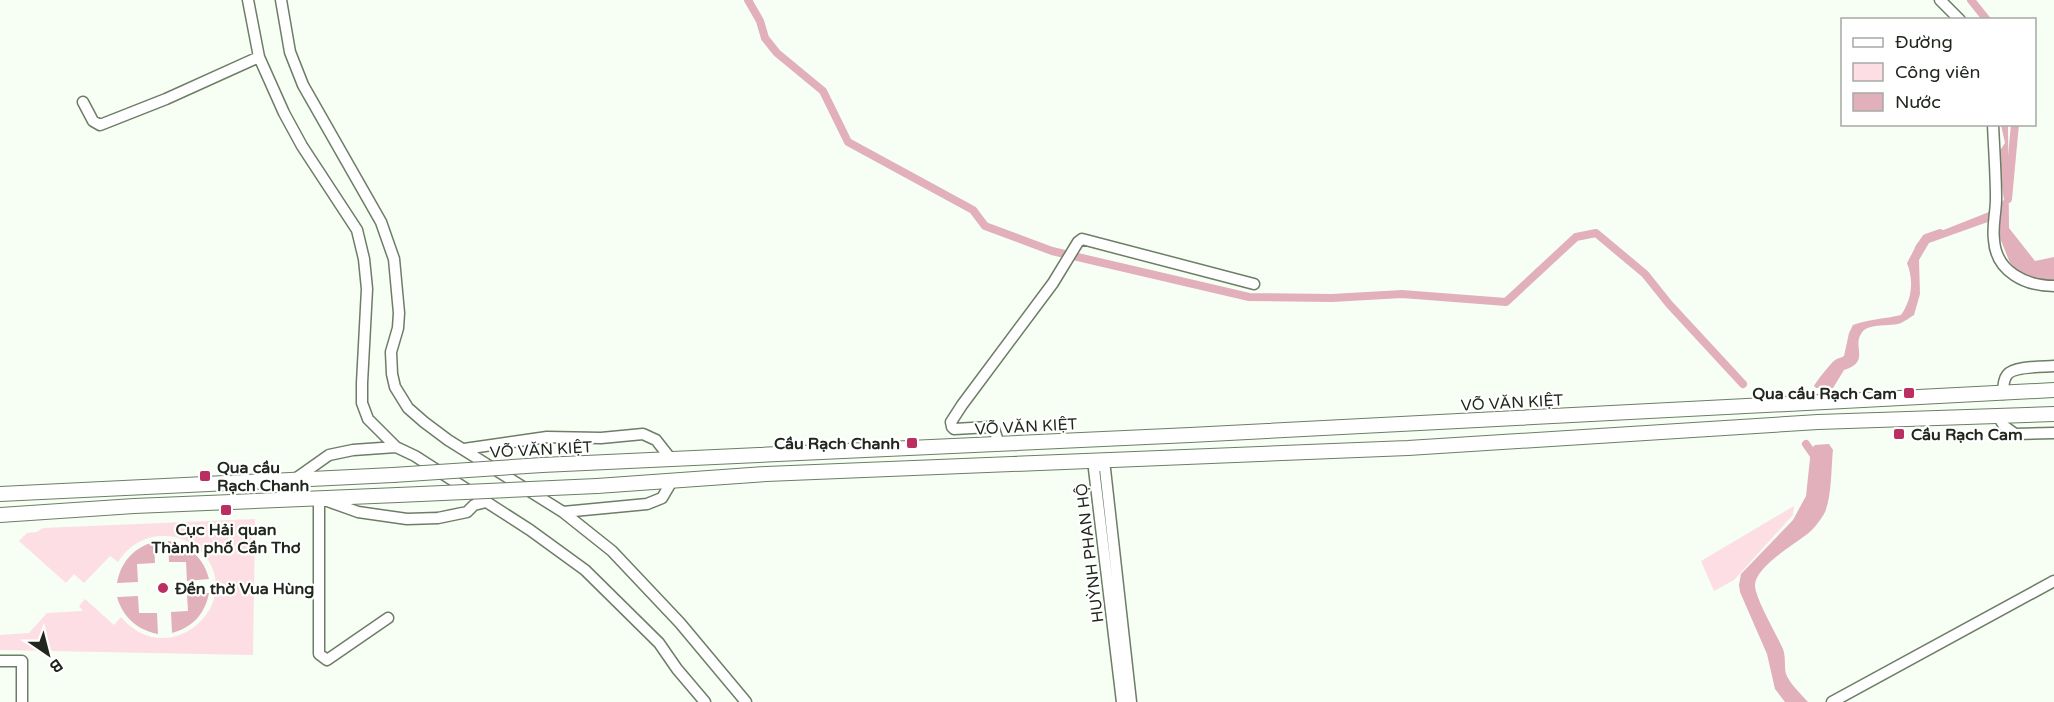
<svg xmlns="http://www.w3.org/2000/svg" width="2054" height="702" font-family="'Varela Round',sans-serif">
<rect width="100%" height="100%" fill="#f7fef4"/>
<path fill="#fddee4" d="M1794,506L1793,515L1734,580L1714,591L1701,561Z
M255,519L253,655L0,650V635L29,633L47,613L83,611L79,606L85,599L114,625L121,617C169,674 248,603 202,552C192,542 179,536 165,536C145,535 128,546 118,562L110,556L84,583L74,574L66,583L19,541L27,533L37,532L43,528Z"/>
<path fill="#e1b0ba" d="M2001,125H2008L2009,228L2035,261L2054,257V280L2040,283L2021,274L2010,263L1998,233L1999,218L1929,243L1919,260L1920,294L1914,315C1909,318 1905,321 1901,323C1890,327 1871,323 1863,331C1850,346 1872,361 1844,370L1833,388H1816L1814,386C1816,382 1830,364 1835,360C1838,358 1841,358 1844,356L1849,333L1853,325C1869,319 1885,319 1901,315C1912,299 1914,281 1907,263L1917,244L1941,231L1989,212L2004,200L1997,155L2005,143Z
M1829,444L1833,450C1831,468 1832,499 1824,514C1819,522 1813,530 1806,535C1793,545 1754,568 1755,586C1756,600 1777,635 1783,649C1786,657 1784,666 1786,674C1790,684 1801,694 1808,702H1785L1775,689L1767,654L1740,592L1739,585L1741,574L1793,520L1806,496L1811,449L1815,445Z
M168,541C189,545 204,558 209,579L187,581L186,562H169Z
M154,542L155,563L137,564L138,582L117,583C121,562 133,548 154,542Z
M209,593C205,614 193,627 172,633L171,612L188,611L187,594Z
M138,596L139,613H157L158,634C137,630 123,617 117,597Z"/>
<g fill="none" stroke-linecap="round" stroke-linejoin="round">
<path stroke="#e1b0ba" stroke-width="8" d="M748,0L760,21L765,38L777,53L823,91L848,142L973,210L985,226L1052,251L1249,297L1332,298L1402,294L1506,302L1576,237L1596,233L1645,274L1669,304L1743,384
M1971,0L1987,20
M2008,199L2015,124
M1919,248L1926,238L1940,233
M1806,444L1815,457"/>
<defs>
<path id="minor" d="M248,0L259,57L284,113L302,146L357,230L364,259L367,289L362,383V403L368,419L396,447L415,456L530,530L585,570L659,643L677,669L705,702
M281,0L290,52L303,85L381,222L394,259L399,313L398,328L391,352L392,374L395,387L408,408L424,422L448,440L563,512L612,551L680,623L746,702
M1940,0L1960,20
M83,102L93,121L100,125L166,99L259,57
M1993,124C1994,149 1996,174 1996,199C1996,213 1992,226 1994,240C1996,272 2026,286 2054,286
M2003,394C2003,388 2003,380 2007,375C2013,366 2043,367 2054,366
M1998,416L2004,426L2015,434L2054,433
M999,444L994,429L990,427L954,429L952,427L951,422L962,405L1053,283L1078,242L1082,239L1254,284
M464,449L547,437L601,438L643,434L656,440L671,459
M1099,464L1105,469L1131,702
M1099,464L1094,469L1122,702
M295,479L329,455L353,450L396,447
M563,512L647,504L662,498L672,481
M388,618L327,660L319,654V498L358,512L407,519L438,518L467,512L474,505L486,502
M0,661H22V702
M1832,702L2054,581"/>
<path id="major" d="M542,465L1190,435L2054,390
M597,486L766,474L1408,448L1818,422L2054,414
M0,494L393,475
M0,515L134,506L398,495"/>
</defs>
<use href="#minor" stroke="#6d7d66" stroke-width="13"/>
<use href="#major" stroke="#6d7d66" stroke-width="16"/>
<use href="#minor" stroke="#fff" stroke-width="10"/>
<use href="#major" stroke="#fff" stroke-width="14"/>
<defs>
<path id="major-bridge" d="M393,475L542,465
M398,495L597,486"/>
</defs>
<use href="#major-bridge" stroke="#6d7d66" stroke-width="16" stroke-linecap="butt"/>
<use href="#major-bridge" stroke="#fff" stroke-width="14"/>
</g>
<g fill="#bb2e60" stroke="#fff" stroke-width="2">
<rect x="1903" y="387" width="12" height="12" rx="3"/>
<rect x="1893" y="428" width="12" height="12" rx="3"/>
<rect x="906" y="437" width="12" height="12" rx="3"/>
<rect x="199" y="470" width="12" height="12" rx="3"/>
<rect x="220" y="504" width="12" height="12" rx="3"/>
<circle cx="163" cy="588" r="6"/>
</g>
<g text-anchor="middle" stroke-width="4.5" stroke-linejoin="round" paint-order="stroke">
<g font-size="16" font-weight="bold" fill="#21271e" stroke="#fff" text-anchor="start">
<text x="1897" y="399" text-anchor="end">Qua cầu Rạch Cam</text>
<text x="1911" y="440">Cầu Rạch Cam</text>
<text x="900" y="449" text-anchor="end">Cầu Rạch Chanh</text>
<text x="217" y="473">Qua cầu<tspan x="217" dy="18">Rạch Chanh</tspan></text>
<text x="226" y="535" text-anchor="middle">Cục Hải quan<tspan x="226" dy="18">Thành phố Cần Thơ</tspan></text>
<text x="175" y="594">Đền thờ Vua Hùng</text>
</g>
<g font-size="16" fill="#21271e" stroke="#fff">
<text transform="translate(1512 402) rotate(-3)" y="6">VÕ VĂN KIỆT</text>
<text transform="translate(1026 426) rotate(-3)" y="6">VÕ VĂN KIỆT</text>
<text transform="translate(541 449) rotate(-3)" y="6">VÕ VĂN KIỆT</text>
<text transform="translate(1089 553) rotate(-97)" y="6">HUỲNH PHAN HỘ</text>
</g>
</g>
<rect x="1841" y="18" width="195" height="108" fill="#ffffff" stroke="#a6a9a5" stroke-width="1.5"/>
<rect x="1853" y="38" width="30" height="9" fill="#ffffff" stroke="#a6a9a5" stroke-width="1.5"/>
<text x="1895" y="48" font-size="18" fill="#21271e">Đường</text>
<rect x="1853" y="63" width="30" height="18" fill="#fddee4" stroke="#a6a9a5" stroke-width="1.5"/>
<text x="1895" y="78" font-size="18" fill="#21271e">Công viên</text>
<rect x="1853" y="93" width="30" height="18" fill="#e1b0ba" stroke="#a6a9a5" stroke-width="1.5"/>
<text x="1895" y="108" font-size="18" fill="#21271e">Nước</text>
<g transform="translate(48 654) rotate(145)" stroke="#ffffff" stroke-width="4.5" paint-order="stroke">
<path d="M0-4.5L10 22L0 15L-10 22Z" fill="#21271e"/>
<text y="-9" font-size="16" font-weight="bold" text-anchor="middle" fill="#21271e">B</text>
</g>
</svg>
